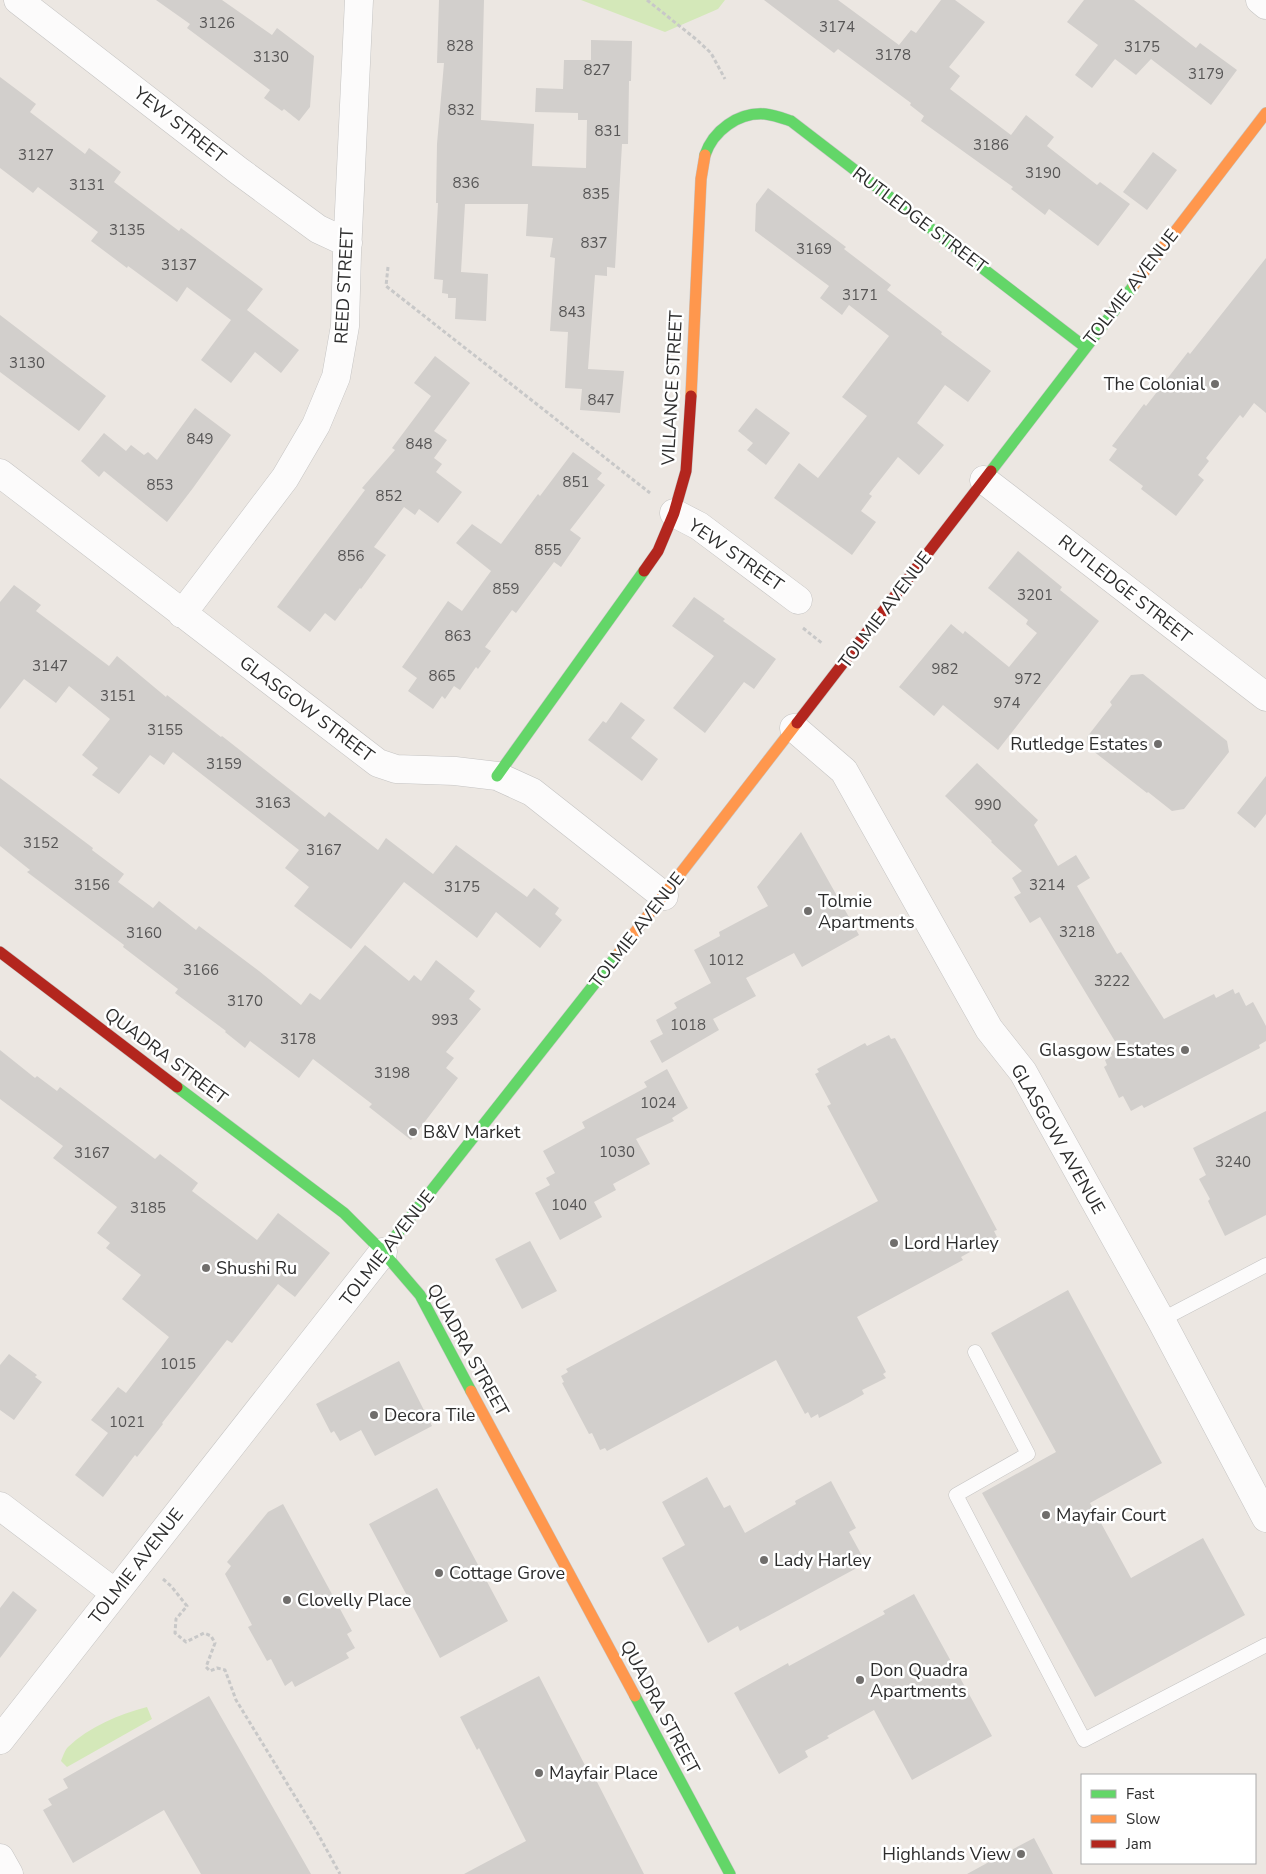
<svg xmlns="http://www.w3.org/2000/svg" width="1266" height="1874" font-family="'Nunito Sans',sans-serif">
<rect width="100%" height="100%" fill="#ece7e2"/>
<path fill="#d4e8b9" d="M581,0H725L718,9L665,32Z
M147,1707L152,1719L67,1767L61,1761C63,1756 65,1750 68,1747C89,1727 119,1714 147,1707Z"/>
<path fill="#d2cfcc" d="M156,0H222L272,35L277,28L314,56L310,107L299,121L284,109L282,111L264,98L270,90L187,28L190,24Z
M439,0H484L481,120L534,124L532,166L586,168L587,120H578V113L535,112L536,88L563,89L564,60H591V40L632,41L631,81H629L628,144H622L615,268L607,267V276L595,275L588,369L624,371L620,413L580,410L582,389L565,388L568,332L550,331L555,258L550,257L553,238L526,236L528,204H465L461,272L488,274L486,321L455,319L456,298H448V294L442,293L443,280L434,279L438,203H436L437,144L444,63H437Z
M764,0H838L899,45L911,30L916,33L941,0H955L985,22L949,67L960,76L950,89L1011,135L1026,115L1054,137L1047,146L1097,185L1100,182L1130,204L1098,246L1049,209L1045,215L1011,189L1013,187L921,121L924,116L910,105L911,103L838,49L834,53Z
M1084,0H1134L1196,48L1200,43L1237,70L1211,105L1151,59L1136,75L1115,59L1092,88L1075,75L1098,45L1067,22Z
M0,77L36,104L30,112L85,154L89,148L121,172L114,182L179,231L181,228L263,289L247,310L299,350L281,373L255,352L231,383L201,360L231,320L187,287L177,302L128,266L127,268L91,241L98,232L38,187L33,193L0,168Z
M1153,152L1177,170L1147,210L1123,192Z
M768,188L846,247L844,249L891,285L887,290L942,332L941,334L991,371L968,402L945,385L917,423L944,445L919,475L898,457L869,494L872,496L861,511L876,522L852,555L774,498L799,463L818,478L867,416L842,397L889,336L849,305L842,315L820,298L829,286L755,231L756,204Z
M1266,258V413L1254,403L1243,418L1240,415L1206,458L1209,461L1198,475L1204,480L1176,516L1141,489L1143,486L1109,460L1117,449L1112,446L1144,404L1146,406L1188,352L1190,354Z
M0,315L106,396L79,431L0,372Z
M435,356L470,383L434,431L447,440L434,458L442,464L436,472L462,492L438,523L419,509L415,515L404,507L374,547L386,555L361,589L360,588L335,621L325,613L310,632L277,607L365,490L362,488L395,450L392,448L431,396L414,383Z
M195,408L231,435L193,488L167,522L104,471L99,477L81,461L104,433L126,451L131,445L144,455L148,452L157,460Z
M756,408L790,433L766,465L747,450L753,443L738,431Z
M573,452L602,473L597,479L605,485L570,530L581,538L561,567L554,562L516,613L512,610L485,647L491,651L478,669L476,667L460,690L454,686L445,699L442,696L433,709L408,691L417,678L402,667L448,601L462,611L491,571L456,543L472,524L501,544L538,494L540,496Z
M1018,551L1062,587L1060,590L1099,621L998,750L943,705L934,716L899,687L951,624L963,634L965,631L1009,667L1037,633L1026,624L1028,620L988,588Z
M14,585L41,605L36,611L109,666L117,656L166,697L167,695L221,737L222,736L325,817L329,812L378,850L386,838L433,874L456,845L527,897L534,888L559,908L555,914L562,920L540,948L496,912L477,938L404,882L351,949L294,906L309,887L285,868L299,850L173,752L164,765L150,755L119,794L92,775L98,768L82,755L110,719L69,686L56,703L24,679L0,709V602Z
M694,597L725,619L723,621L776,659L754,689L744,682L705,733L673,708L714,656L672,626Z
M1143,674L1227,741L1229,752L1184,809L1172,811L1148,792L1147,793L1088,747L1087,737L1112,705L1110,702L1131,675Z
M621,702L645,720L631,738L658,759L642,781L588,740L603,721L606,723Z
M977,763L1038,820L1034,825L1058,866L1076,855L1090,878L1077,886L1117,954L1121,952L1164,1019L1214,994L1216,998L1233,989L1235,994L1239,992L1246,1006L1253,1002L1266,1026V1041L1259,1045L1260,1048L1144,1108L1142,1105L1131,1111L1123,1096L1119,1098L1104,1067L1107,1065L1105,1060L1112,1056L1110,1052L1119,1048L1040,917L1030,923L1014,897L1021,893L1012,878L1022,871L991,842L992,841L945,796Z
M1266,776V814L1255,828L1237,813Z
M0,778L93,848L92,850L124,874L118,882L153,908L159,901L196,930L199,926L259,971L301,1005L310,993L320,1000L365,945L409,981L414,975L421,981L436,960L475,991L469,999L481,1009L446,1052L454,1058L446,1068L458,1078L411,1140L369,1107L372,1104L313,1059L299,1078L250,1041L245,1048L225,1032L226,1031L175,993L178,989L123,947L124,945L27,872L30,870L0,846Z
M801,832L859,935L802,967L794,953L746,978L756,996L713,1019L719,1030L662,1063L650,1041L663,1034L656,1020L677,1008L674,1003L711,983L694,950L720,936L719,932L768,906L757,887Z
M889,1035L891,1039L895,1038L905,1056L997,1230L994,1231L997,1237L961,1257L963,1260L857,1317L886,1372L883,1374L886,1378L862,1390L864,1394L850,1402L819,1418L818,1414L811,1418L808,1412L805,1414L776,1360L607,1451L605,1448L600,1450L592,1433L589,1434L562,1383L564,1382L561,1376L568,1372L566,1369L878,1201L827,1106L831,1104L815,1074L819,1072L817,1069L865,1043L867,1046Z
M0,1050L35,1078L37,1076L57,1091L60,1087L155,1159L160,1154L198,1183L192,1191L257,1240L278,1213L330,1253L295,1297L278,1284L232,1343L227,1340L162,1423L163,1424L137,1457L135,1455L103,1497L75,1475L108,1433L91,1420L118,1387L126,1393L169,1337L122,1299L141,1275L106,1248L110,1243L97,1233L117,1207L53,1158L63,1146L0,1099Z
M667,1069L688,1108L672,1118L674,1121L636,1139L650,1164L613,1184L616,1190L594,1202L602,1217L560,1240L535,1193L550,1185L546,1178L555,1173L543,1151L585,1128L582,1122L647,1087L644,1082Z
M1266,1111V1215L1225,1236L1208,1201L1210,1199L1199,1179L1206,1175L1193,1148Z
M530,1241L557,1291L522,1309L495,1259Z
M1068,1290L1162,1463L1090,1503L1131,1578L1203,1538L1245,1615L1095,1697L982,1493L1056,1452L991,1333Z
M9,1354L37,1375L35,1377L42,1382L14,1420L0,1410V1365Z
M399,1361L432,1426L375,1456L361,1430L340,1441L334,1431L331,1433L316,1404Z
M707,1477L724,1508L730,1505L745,1533L796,1504L795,1501L831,1481L856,1528L849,1532L866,1563L740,1631L738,1626L708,1643L662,1558L685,1545L662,1502Z
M437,1488L508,1621L440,1658L369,1524Z
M283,1504L352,1631L347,1634L355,1648L346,1653L349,1658L295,1687L292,1681L285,1686L271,1659L267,1661L248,1627L252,1625L225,1574L231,1566L227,1562L268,1512Z
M13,1591L37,1610L0,1658V1608Z
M914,1594L992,1736L912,1780L874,1710L827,1736L829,1738L805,1751L808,1757L779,1774L734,1693L788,1663L789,1666L885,1614L883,1611Z
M539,1676L591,1777L594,1776L644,1874H464L526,1841L479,1748L477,1750L460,1717Z
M209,1696L311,1874H201L164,1810L73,1863L43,1810L52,1805L48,1799L68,1788L63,1779Z
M1034,1838L1053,1874H967L1000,1856Z"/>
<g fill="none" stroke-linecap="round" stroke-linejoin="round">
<defs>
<path id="lane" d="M1161,1320L1266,1265
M975,1352L1028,1454L956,1495L1084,1740L1266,1645"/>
<path id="street" d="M18,0L239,171L318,229L348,243
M1260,0L1266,5
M0,473L378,763L396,769L455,771L497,776L532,792L664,896
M984,480L1266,697
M674,513L699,526L798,600
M182,614L285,478L316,425L336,377L345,326L347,253L359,0
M794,728L844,771L989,1029L1023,1072L1161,1320L1266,1518
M0,1506L115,1593
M0,1740L383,1252
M0,1858L9,1874"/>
<path id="fast" d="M705,155C713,131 738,112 765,114C774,115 782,118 791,121L1085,347
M991,471L1134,285
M497,776L644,571
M177,1087L344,1213L383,1252L420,1295L471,1391
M383,1252L618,954
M635,1696L730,1874"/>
<path id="slow" d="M1134,285L1266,113
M691,396L701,179L705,155
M618,954L797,723
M471,1391L635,1696"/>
<path id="jam" d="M644,571L658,551L674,513L686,471L691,396
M797,723L991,471
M0,952L177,1087"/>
</defs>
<use href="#lane" stroke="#c5c4c3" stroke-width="15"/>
<use href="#street" stroke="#c5c4c3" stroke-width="29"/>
<use href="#fast" stroke="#c5c4c3" stroke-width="12"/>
<use href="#slow" stroke="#c5c4c3" stroke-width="12"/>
<use href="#jam" stroke="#c5c4c3" stroke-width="12"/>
<path stroke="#c8c8c8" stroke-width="3" stroke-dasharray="4 2.5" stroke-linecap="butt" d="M647,0L697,40L711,53L725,79
M388,267L386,286L650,493
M803,628L823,644
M163,1579L171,1586L187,1606L176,1619L175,1633L186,1642L204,1633L211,1636L215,1643L206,1667L210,1671L217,1668L225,1670L236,1700L318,1834L340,1874"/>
<use href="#lane" stroke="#fcfbfb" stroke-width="14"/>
<use href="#street" stroke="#fcfbfb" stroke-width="28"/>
<use href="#fast" stroke="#63d668" stroke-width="11"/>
<use href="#slow" stroke="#ff974d" stroke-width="11"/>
<use href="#jam" stroke="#b3261e" stroke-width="11"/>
</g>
<g fill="#706e6c" stroke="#fff" stroke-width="2">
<circle cx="1215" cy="384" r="5"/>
<circle cx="1158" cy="744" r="5"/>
<circle cx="808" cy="911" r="5"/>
<circle cx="1185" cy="1050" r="5"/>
<circle cx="413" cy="1132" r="5"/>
<circle cx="894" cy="1243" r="5"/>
<circle cx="206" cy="1268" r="5"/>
<circle cx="374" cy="1415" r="5"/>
<circle cx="1046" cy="1515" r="5"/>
<circle cx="764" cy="1560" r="5"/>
<circle cx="439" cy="1573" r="5"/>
<circle cx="287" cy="1600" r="5"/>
<circle cx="860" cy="1680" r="5"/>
<circle cx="539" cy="1773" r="5"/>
<circle cx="1021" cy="1854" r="5"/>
</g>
<g text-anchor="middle" stroke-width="5" stroke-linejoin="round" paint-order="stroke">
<g font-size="15" fill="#575656">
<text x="217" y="28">3126</text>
<text x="837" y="32">3174</text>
<text x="460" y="51">828</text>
<text x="1142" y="52">3175</text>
<text x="893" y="60">3178</text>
<text x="271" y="62">3130</text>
<text x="597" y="75">827</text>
<text x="1206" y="79">3179</text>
<text x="461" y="115">832</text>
<text x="608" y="136">831</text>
<text x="991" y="150">3186</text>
<text x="36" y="160">3127</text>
<text x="1043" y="178">3190</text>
<text x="466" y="188">836</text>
<text x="87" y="190">3131</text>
<text x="596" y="199">835</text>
<text x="127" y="235">3135</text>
<text x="594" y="248">837</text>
<text x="814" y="254">3169</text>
<text x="179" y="270">3137</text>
<text x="860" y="300">3171</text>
<text x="572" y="317">843</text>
<text x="27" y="368">3130</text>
<text x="601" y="405">847</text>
<text x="200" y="444">849</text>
<text x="419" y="449">848</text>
<text x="576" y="487">851</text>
<text x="160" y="490">853</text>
<text x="389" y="501">852</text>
<text x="548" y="555">855</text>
<text x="351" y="561">856</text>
<text x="506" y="594">859</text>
<text x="1035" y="600">3201</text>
<text x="458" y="641">863</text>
<text x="50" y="671">3147</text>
<text x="945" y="674">982</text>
<text x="442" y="681">865</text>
<text x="1028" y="684">972</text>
<text x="118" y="701">3151</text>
<text x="1007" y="708">974</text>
<text x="165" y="735">3155</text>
<text x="224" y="769">3159</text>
<text x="273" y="808">3163</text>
<text x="988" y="810">990</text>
<text x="41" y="848">3152</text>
<text x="324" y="855">3167</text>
<text x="92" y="890">3156</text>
<text x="1047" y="890">3214</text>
<text x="462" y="892">3175</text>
<text x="1077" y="937">3218</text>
<text x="144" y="938">3160</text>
<text x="726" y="965">1012</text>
<text x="201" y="975">3166</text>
<text x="1112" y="986">3222</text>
<text x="245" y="1006">3170</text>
<text x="445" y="1025">993</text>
<text x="688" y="1030">1018</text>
<text x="298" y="1044">3178</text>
<text x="392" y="1078">3198</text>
<text x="658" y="1108">1024</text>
<text x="617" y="1157">1030</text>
<text x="92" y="1158">3167</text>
<text x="1233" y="1167">3240</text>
<text x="569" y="1210">1040</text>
<text x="148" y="1213">3185</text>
<text x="178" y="1369">1015</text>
<text x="127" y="1427">1021</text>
</g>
<g font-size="18" fill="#2d2d2d" stroke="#fff">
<text transform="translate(180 125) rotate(38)" y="6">YEW STREET</text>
<text transform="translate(920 220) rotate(37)" y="6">RUTLEDGE STREET</text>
<text transform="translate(344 286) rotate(-87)" y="6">REED STREET</text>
<text transform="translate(1131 287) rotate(-52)" y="6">TOLMIE AVENUE</text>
<text transform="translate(672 388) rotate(-87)" y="6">VILLANCE STREET</text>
<text transform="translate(736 555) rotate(35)" y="6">YEW STREET</text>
<text transform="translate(1125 589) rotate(38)" y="6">RUTLEDGE STREET</text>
<text transform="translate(885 610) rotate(-53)" y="6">TOLMIE AVENUE</text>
<text transform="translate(307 709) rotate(37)" y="6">GLASGOW STREET</text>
<text transform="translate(637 930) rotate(-52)" y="6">TOLMIE AVENUE</text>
<text transform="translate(166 1056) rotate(37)" y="6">QUADRA STREET</text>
<text transform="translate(1058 1139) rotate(60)" y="6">GLASGOW AVENUE</text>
<text transform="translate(387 1248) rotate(-52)" y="6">TOLMIE AVENUE</text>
<text transform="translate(468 1350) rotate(61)" y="6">QUADRA STREET</text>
<text transform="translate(136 1566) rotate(-52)" y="6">TOLMIE AVENUE</text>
<text transform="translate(660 1707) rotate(62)" y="6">QUADRA STREET</text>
</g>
<g font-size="18" fill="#2d2d2d" stroke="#fff" text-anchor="start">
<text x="1205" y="390" text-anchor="end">The Colonial</text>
<text x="1148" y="750" text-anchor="end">Rutledge Estates</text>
<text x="818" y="907">Tolmie<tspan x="818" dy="21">Apartments</tspan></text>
<text x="1175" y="1056" text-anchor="end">Glasgow Estates</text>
<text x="423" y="1138">B&amp;V Market</text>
<text x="904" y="1249">Lord Harley</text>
<text x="216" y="1274">Shushi Ru</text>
<text x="384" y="1421">Decora Tile</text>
<text x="1056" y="1521">Mayfair Court</text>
<text x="774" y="1566">Lady Harley</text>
<text x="449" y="1579">Cottage Grove</text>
<text x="297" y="1606">Clovelly Place</text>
<text x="870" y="1676">Don Quadra<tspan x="870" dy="21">Apartments</tspan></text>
<text x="549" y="1779">Mayfair Place</text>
<text x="1011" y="1860" text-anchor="end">Highlands View</text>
</g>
</g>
<rect x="1081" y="1774" width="175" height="90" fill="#ffffff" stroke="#ababab"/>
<rect x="1091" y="1790" width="25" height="8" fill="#63d668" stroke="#ababab"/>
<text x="1126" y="1799" font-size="15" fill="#2d2d2d">Fast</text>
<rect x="1091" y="1815" width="25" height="8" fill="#ff974d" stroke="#ababab"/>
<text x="1126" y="1824" font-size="15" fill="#2d2d2d">Slow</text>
<rect x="1091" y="1840" width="25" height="8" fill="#b3261e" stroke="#ababab"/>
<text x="1126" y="1849" font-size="15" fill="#2d2d2d">Jam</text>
</svg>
